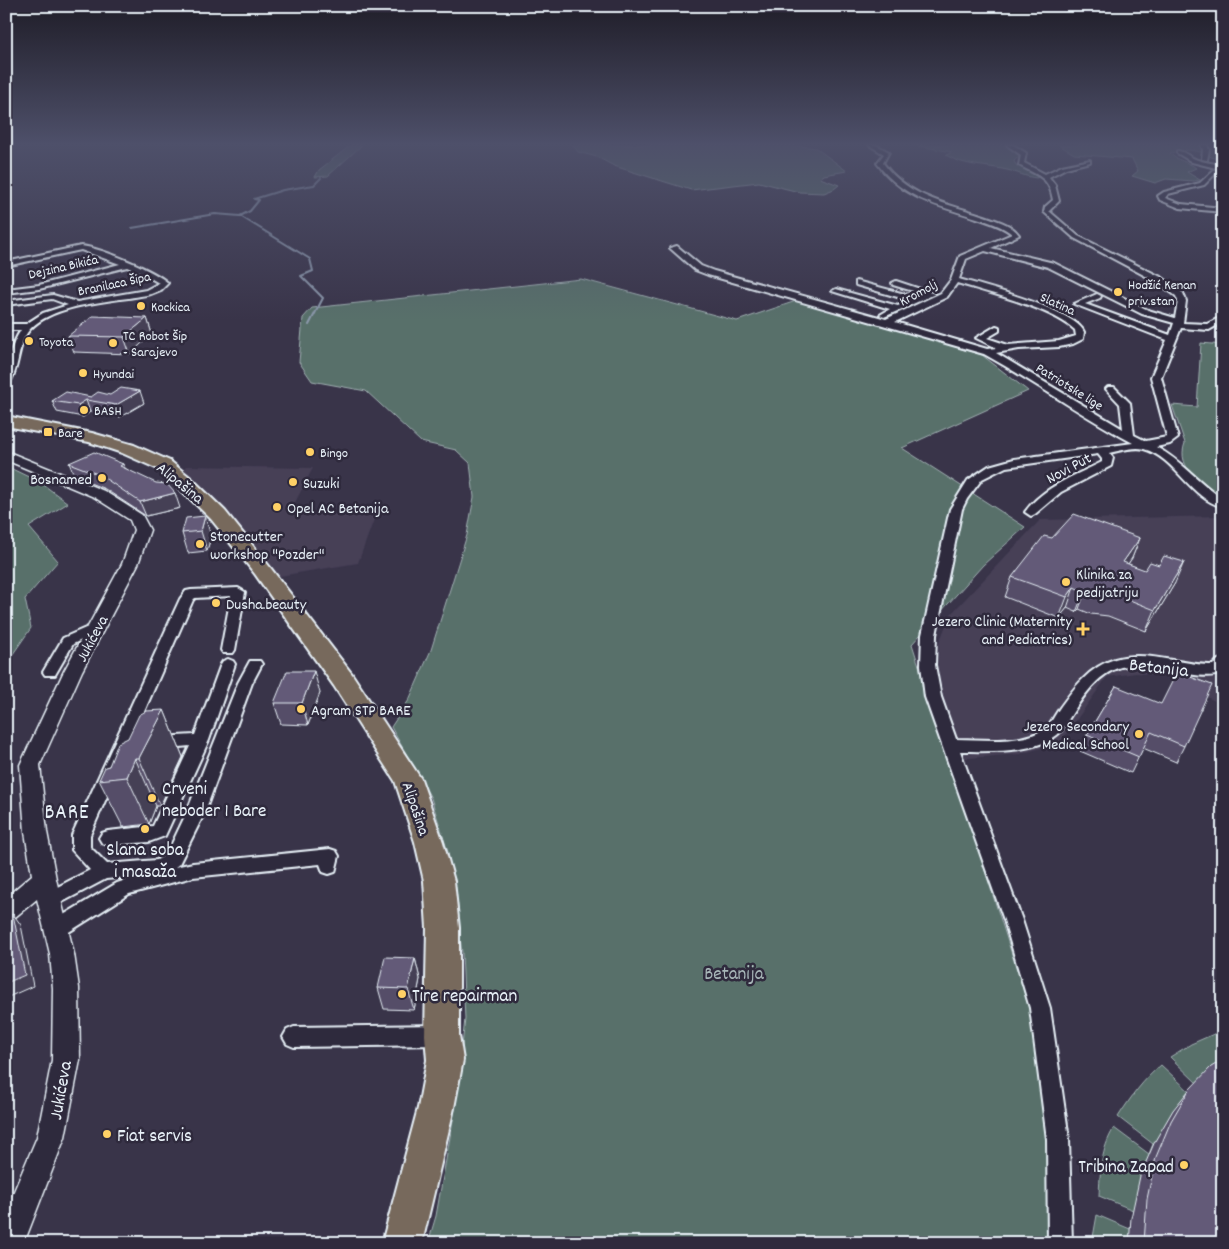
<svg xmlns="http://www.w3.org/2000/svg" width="1229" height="1249" font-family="Dekko,sans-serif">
<rect width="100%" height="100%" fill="#393449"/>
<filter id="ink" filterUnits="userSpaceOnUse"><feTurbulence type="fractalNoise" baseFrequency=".02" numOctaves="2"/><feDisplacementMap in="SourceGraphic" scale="10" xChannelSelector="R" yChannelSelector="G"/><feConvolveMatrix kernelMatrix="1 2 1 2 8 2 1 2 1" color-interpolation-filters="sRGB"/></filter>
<g filter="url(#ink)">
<path fill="#463f57" d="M186,466L313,468L289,514H376L358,563L274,577L180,474Z
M1220,516H1223V705L1164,676L1136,673L1107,677L1060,743L1020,754L956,759L936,687L939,643L950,615L1040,520Z"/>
<path fill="#59706b" stroke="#a0b0b2" d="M351,145H362L328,176L315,177L319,170Z
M573,145H793L816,148L847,171L824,175L820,178L839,185L834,189L824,193L799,192L759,182L691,190L614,166L597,157L578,152Z
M914,145H1006L1020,156L1014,161L1016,165L1038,175L1037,178C1025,177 1017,172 1007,170C986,165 965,167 946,155L952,152Z
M1059,145H1203L1223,153V162L1209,156L1208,153L1189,150L1170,153C1176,161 1188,161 1196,168L1187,172L1200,180L1194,181L1166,179L1155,183L1132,176L1138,171L1132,159L1074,154Z
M581,279L737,321L799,300L982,355L1028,391L902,448L1025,527L983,565L912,644L1054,1085L1062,1243H428L436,1216L455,1109L465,1019L462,952L448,852L431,798L391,727L409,700L431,650L467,535L474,497L470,463L456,450L421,442L366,391L312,381L299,362L303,318L312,308Z
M1201,343L1223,345V499C1204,486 1175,469 1185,443L1172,405L1197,407Z
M6,466L41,483L68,503L29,527L58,561L25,599L31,628L6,664Z
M1223,1030V1243H1092L1097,1215L1130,1229L1133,1210L1099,1196C1100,1172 1101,1149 1114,1128L1149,1154L1153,1144L1118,1117C1131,1097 1143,1080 1161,1065L1190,1092L1199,1085L1170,1057L1191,1044Z"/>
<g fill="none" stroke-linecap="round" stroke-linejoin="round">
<path stroke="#8c99ac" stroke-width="2" d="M132,228L215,214L240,216
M309,325L323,298L301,276L313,271L310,259L240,216L250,211L259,200L254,199L283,190L314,185L321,178"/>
<defs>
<path id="minor" d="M869,145H876L889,152L883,163C909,199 951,204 990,218C1001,222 1012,225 1019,235L991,248L1054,263L1148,310L1175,318L1178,301L1176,296L1157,282L1074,238L1044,212L1045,207L1053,200C1049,176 1038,176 1019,165L1021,155L1007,145H1013L1026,153L1024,163L1045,174L1062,166L1090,160V162L1066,168L1049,177L1055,185L1059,201L1049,211L1078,236L1163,278L1183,293L1186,301L1183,323L1207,324L1223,316V322L1209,330L1181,328L1161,377L1178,438L1170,444L1156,447C1181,460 1199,483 1223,499V507C1190,499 1176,458 1144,449C1135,446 1119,451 1109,453L1113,458L1111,466L1061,492L1035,514L1031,516L1025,512C1044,486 1075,476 1102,462V459L1098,454L1006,467L982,479L967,499L962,509L936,635L935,665L941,697L956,739C983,739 1022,745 1046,728C1051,723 1055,715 1059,709C1074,688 1089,667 1115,659C1145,650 1178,664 1209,665H1213L1218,660L1223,658V673C1197,684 1152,659 1121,667C1096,674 1081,700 1068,720C1065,725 1061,732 1057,735C1033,754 988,751 960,751L1022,920L1050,1008L1069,1139L1072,1243H1048L1047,1139L1030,1008L1004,920L925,697L921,665L922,635L950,509L968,480L989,466L1014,459L1133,443C1082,416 1035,382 984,354L708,275L695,270L670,248L677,246L701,266L714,271L886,319L941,293L951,280L960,256L1012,234C1003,226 989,222 977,218C937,205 903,199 877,163L884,154ZM985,251L1048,267L1142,314L1174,323L1170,335L1085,304L1100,298L1101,296L1097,294L1074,304L1167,340L1151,377L1167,437L1146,441L1134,435L1130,403L1114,387H1108L1106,389L1120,404L1123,429L996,353L1019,349L1059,347L1073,344L1083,339L1084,332C1075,310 984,286 959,279L966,259ZM957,283C990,293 1051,308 1075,330L1076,336L1059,341L1008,345L987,338L999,331V327L996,326L976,338L997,348L987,349L895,322L947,297Z
M1201,145H1207L1209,150L1207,160L1202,159L1203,150Z
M1177,151C1184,151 1189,157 1195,159C1204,163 1214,162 1223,167V169L1216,173L1204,185L1168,194L1165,198L1181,204L1223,208V212L1180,208L1160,200L1158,196L1164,192L1200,183L1216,168L1192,162L1177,153Z
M81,246C101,248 154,270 168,283L161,290L151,294C116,302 50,302 27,333C17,347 20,368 9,384L6,385C6,368 11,344 21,330H6V324H26L43,313L68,305L52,299L6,305V301L53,295L77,302L146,290L159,283L145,275L127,267L39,289L6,293V289L39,285L120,264L81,250L6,266V262Z
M856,281L916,297L923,294L893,285L892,283L896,281L935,294L884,317L880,315L890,309L832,291L836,289L898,306L908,300L856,285Z
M238,588L245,592L235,650L233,653H223L221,650L231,596L195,598L193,600L90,835V847L107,864L157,860L167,854L186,814L238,683L250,661H260L262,664L252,683L204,814L179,864L175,867L193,863L330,849L336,851L339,856L335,872L329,874L323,872L320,864L193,877L129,894L64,935L57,937L50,935L47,929L50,923L117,883L139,876L106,879L49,909L42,907L40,901L42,895L90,870L72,850V835L180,599L186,591L191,590Z
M97,623L102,624L104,627L102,630L73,644L55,675H45L43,672L63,638Z
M228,659L233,661L235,664L209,740L165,836L149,842L108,845L102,843L99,838L102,833L108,831L153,826L190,746L158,749L152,747L150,743L152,739L158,737L195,735L221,664L223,661Z
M442,1025L449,1028L452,1035L449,1042L442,1045L294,1047L287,1044L283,1037L287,1030L294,1027Z"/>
<path id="tertiary" d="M6,451L104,491L142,515L150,530L138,564L82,671L40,765L47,832L56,879L74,954L79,988L80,1060L65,1137L24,1243H6V1210L37,1137L52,1060L53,988L50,954L37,899L14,918L6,921V897L32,875L25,832L20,765L64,671L122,564L134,530L130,520L94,497L6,460Z"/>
<path id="primary" d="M6,416L92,433L134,445L170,461L191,478L225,511L269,566L352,674L421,779L443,842L454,881L459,928V1035L463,1060L454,1108L422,1243H382L418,1108L427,1060L425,1035L427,928L424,881L415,842L395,781L334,686L255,574L211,519L177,486L158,469L122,453L89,442L6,426Z"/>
</defs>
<use href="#minor" stroke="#e8f1f8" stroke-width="4"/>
<use href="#tertiary" stroke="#e8f1f8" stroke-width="3"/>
<use href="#primary" stroke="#e8f1f8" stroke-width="4"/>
<use href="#minor" fill="#2f2a3d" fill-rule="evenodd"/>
<use href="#tertiary" fill="#2f2a3d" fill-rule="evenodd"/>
<use href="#primary" fill="#77695c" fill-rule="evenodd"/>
</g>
<path fill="#554d67" stroke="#e8f1f8" d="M147,318L152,334L130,354L74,352L68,336Z
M91,397L144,403L120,417L90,412L83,417L57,412L52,401Z
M69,463L123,464L125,468L180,508L146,516L105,489L75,477Z
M205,516L211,536L207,551L188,553L182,533Z
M1052,538H1140L1132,558L1128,564L1175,583L1146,631L1108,616L1091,614L1079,609L1076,612L1067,608L1059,618L1005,597L1012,577Z
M1116,686L1184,746L1176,762L1143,748L1131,773L1080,751L1087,735Z
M320,693L308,725L281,724L274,703Z
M164,710L183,757L160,806H156L149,824L123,827L99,780L128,738Z
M415,958L420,979L414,1010L384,1009L378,988Z
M1189,1090L1223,1243H1129L1131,1218L1140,1176L1155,1141L1173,1110Z"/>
<path fill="#453f54" stroke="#e8f1f8" d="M147,318L152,334L130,354L124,337Z
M140,391L144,403L120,417L116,405Z
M86,400L90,412L83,417L78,405Z
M175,493L180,508L146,516L140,502Z
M205,516L211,536L207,551L201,531Z
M1140,538L1132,558L1115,583L1123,562Z
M1184,562L1175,583L1146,631L1155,610Z
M1074,587L1067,608L1059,618L1067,597Z
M1086,589L1079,609L1076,612L1084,592Z
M314,671L320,693L308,725L302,703Z
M164,710L183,757L160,806L139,758Z
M135,758L156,806L149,824L127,777Z
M13,914L21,925L33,986L6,998V983Z
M415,958L420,979L414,1010L408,989Z"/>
<path fill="#635a78" stroke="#e8f1f8" d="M93,316L147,318L124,337L68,336Z
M121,388L140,391L116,405L86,400L78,405L52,401L66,392L91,397L98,392L110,395Z
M94,452L123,464L120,466L156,483L167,484L175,493L140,502L100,475L69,463Z
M1074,514L1140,538L1123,562L1145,570L1150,562L1159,565L1164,556L1184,562L1155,610L1117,595L1100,594L1086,589L1084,592L1074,587L1067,597L1012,577L1044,536L1052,538Z
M205,516L201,531L182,533L186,518Z
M287,671H314L302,703H274Z
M1177,672L1212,685L1184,746L1151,732L1139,757L1087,735L1116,686L1161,704Z
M164,710L139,758H135L127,777L99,780L105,767L109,766L118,743L128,738L139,715L146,711Z
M13,914L25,975L6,983V917Z
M385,957L415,958L408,989L378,988Z
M1223,1060V1243H1144L1147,1199L1156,1157L1171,1121L1189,1090L1211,1067Z"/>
</g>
<linearGradient id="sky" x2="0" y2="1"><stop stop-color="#1f1d28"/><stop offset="0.45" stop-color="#4e506a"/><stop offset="1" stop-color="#4e506a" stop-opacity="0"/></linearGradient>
<rect width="1229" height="320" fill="url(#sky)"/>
<g fill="#ffd166" stroke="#2f2a3d" stroke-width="2">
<circle cx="1118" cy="292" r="5"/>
<circle cx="141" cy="306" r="5"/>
<circle cx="29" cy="341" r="5"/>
<circle cx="113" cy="343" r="5"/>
<circle cx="83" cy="373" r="5"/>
<circle cx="84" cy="410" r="5"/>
<rect x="43" y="427" width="10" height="10" rx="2.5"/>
<circle cx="310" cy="452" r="5"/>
<circle cx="102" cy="478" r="5"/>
<circle cx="293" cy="482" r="5"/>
<circle cx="277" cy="507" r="5"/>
<circle cx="200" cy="544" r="5"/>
<circle cx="1066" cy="582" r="5"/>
<circle cx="216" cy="603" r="5"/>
<path d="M1080.5 621.5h5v5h5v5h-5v5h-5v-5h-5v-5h5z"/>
<circle cx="301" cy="709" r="5"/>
<circle cx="1139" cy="734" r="5"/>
<circle cx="152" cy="798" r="5"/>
<circle cx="145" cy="829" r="5"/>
<circle cx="402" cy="994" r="5"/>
<circle cx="107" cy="1134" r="5"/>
<circle cx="1184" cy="1165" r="5"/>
</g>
<g text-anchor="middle" stroke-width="5" stroke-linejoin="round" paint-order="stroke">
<g font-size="14" fill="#e8f1f8" stroke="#2f2a3d">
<text transform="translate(63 266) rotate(-13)" y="5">Dejzina Bikića</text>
<text transform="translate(114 283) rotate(-12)" y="5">Branilaca Šipa</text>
<text transform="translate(918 292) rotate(-28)" y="5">Kromolj</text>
<text transform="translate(1058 303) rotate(24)" y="5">Slatina</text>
<text transform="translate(1070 386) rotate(32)" y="5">Patriotske lige</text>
</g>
<g font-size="14" fill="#e8f1f8" stroke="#2f2a3d" text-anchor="start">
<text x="1128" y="289">Hodžić Kenan<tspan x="1128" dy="16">priv.stan</tspan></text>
<text x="151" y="311">Kockica</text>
<text x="123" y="340">TC Robot Šip<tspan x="123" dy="16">- Sarajevo</tspan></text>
<text x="39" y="346">Toyota</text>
<text x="93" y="378">Hyundai</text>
<text x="94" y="415">BASH</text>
<text x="58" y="437">Bare</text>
<text x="320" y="457">Bingo</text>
</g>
<g font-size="16" fill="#e8f1f8" stroke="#2f2a3d">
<text transform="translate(1068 467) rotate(-28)" y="6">Novi Put</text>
<text transform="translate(181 482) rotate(39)" y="6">Alipašina</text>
<text transform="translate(91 638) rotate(-62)" y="6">Jukićeva</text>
<text transform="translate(417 808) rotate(71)" y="6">Alipašina</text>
</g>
<g font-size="16" fill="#e8f1f8" stroke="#2f2a3d" text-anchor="start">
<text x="92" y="484" text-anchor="end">Bosnamed</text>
<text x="303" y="488">Suzuki</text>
<text x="287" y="513">Opel AC Betanija</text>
<text x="210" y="541">Stonecutter<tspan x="210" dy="18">workshop "Pozder"</tspan></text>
<text x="1076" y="579">Klinika za<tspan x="1076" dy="18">pedijatriju</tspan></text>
<text x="226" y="609">Dusha.beauty</text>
<text x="1072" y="626" text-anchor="end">Jezero Clinic (Maternity<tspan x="1072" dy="18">and Pediatrics)</tspan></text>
<text x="311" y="715">Agram STP BARE</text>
<text x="1129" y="731" text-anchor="end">Jezero Secondary<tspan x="1129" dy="18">Medical School</tspan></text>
</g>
<g font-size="19" fill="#e8f1f8" stroke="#2f2a3d">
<text transform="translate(1159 666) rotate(6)" y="7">Betanija</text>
<text transform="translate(59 1090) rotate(-80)" y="7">Jukićeva</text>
</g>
<g font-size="19" fill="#e8f1f8" stroke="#2f2a3d" text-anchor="start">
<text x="162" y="794">Crveni<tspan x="162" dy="22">neboder 1 Bare</tspan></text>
<text x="145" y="855" text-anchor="middle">Slana soba<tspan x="145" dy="22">i masaža</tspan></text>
<text x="412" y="1001">Tire repairman</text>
<text x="117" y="1141">Fiat servis</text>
<text x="1174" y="1172" text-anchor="end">Tribina Zapad</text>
</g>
<g font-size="19" fill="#a8b7b9" stroke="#2f2a3d">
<text x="734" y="979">Betanija</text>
</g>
<g font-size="21" letter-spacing="1" fill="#e8f1f8" stroke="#2f2a3d">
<text x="67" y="818">BARE</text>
</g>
</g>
<rect width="1229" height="1249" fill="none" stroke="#2f2a3d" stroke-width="25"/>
<rect x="12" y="12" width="1204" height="1224" fill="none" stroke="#e8f1f8" stroke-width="2" filter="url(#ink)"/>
</svg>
